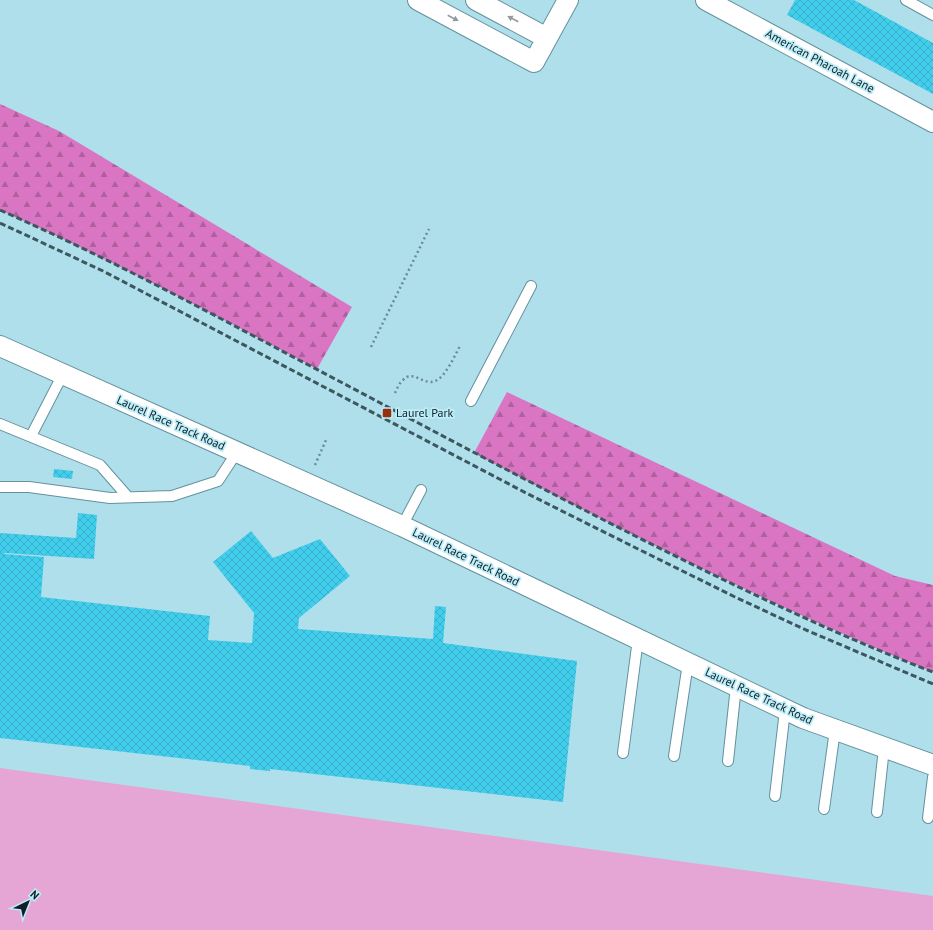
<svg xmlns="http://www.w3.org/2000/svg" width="933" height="930" font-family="'PT Sans',sans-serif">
<defs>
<pattern id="forest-firs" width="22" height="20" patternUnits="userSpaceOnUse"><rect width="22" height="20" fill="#d975c2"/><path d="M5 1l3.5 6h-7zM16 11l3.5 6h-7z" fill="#ae609d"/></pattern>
<pattern id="building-cross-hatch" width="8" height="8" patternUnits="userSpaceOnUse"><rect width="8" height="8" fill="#41cdec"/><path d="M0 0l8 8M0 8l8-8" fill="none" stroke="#38b0ca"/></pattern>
</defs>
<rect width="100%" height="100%" fill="#b0dfec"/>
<path fill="#e5a6d5" d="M0,768L933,896V930H0Z"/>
<path fill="url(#forest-firs)" d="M0,104L59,131L352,307L317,369C213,314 108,258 0,210Z
M507,392L895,576L933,585V672C776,608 624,532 474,453Z"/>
<path fill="url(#building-cross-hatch)" d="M795,0H854L933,43V94L787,15Z
M54,469L73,471L72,479L53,477Z
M78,513L97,515L94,559L5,553L4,554L44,557L41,597L210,616L208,640L252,643L254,613L213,562L251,531L273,558L320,539L350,576L299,618L298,629L433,639L435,606L446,607L443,643L577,661L563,802L270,769V771L250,769V766L0,738V533L76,538Z"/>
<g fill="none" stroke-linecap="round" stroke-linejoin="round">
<defs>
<path id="service" d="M906,0L933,15
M471,401L531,286
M0,424L100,465L128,497
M31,436L63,374
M0,487H29L110,498L172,496L218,481L237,452
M402,526L421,490
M623,753L638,639
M674,756L688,663
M728,761L736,686
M775,796L785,710
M824,809L835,730
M877,812L884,748
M928,818L933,777"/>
<path id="minor" d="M418,0L534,62L568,0
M476,0L547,38
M706,0L933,122
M0,346L402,526L803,718L933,765"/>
</defs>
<use href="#service" stroke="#64919d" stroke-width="12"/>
<use href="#minor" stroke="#64919d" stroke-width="22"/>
<path stroke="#6a8c95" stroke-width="2.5" stroke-dasharray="2 3" stroke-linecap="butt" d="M371,347L429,229
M395,393C397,389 399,383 403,380C413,369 424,386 435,381C445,378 455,355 460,346
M315,465L326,440"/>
<use href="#service" stroke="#fff" stroke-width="10"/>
<use href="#minor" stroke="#fff" stroke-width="20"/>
<path stroke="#3c575e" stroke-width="3" stroke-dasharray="6 3" stroke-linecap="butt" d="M0,210C102,255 201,308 299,360C438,433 576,508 718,577C788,611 860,644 933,672
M0,223L103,271L528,494L638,549L735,597L806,630L933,684"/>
</g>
<defs><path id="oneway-solid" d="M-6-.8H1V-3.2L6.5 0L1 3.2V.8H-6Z"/></defs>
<g fill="#939b9d">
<use href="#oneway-solid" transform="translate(453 18) rotate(28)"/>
<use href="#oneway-solid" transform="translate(513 19) rotate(-152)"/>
</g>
<rect fill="#962f0f" stroke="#bdedf9" stroke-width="1.5" x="382" y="408" width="10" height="10" rx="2"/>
<g text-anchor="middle" stroke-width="3.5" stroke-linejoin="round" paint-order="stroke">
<g font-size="12" fill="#0f2126" stroke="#bdedf9">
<text transform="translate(820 61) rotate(28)" y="4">American Pharoah Lane</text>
<text transform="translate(171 423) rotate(24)" y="4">Laurel Race Track Road</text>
<text transform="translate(466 557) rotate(26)" y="4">Laurel Race Track Road</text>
<text transform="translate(759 696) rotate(25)" y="4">Laurel Race Track Road</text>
</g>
<g font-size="12" fill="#0f2126" stroke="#bdedf9" text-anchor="start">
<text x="396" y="417">Laurel Park</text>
</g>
</g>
<g transform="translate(28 902) rotate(43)" stroke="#bdedf9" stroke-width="3" paint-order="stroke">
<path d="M0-3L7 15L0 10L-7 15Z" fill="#0f2126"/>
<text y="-6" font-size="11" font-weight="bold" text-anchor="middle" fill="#0f2126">N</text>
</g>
</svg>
